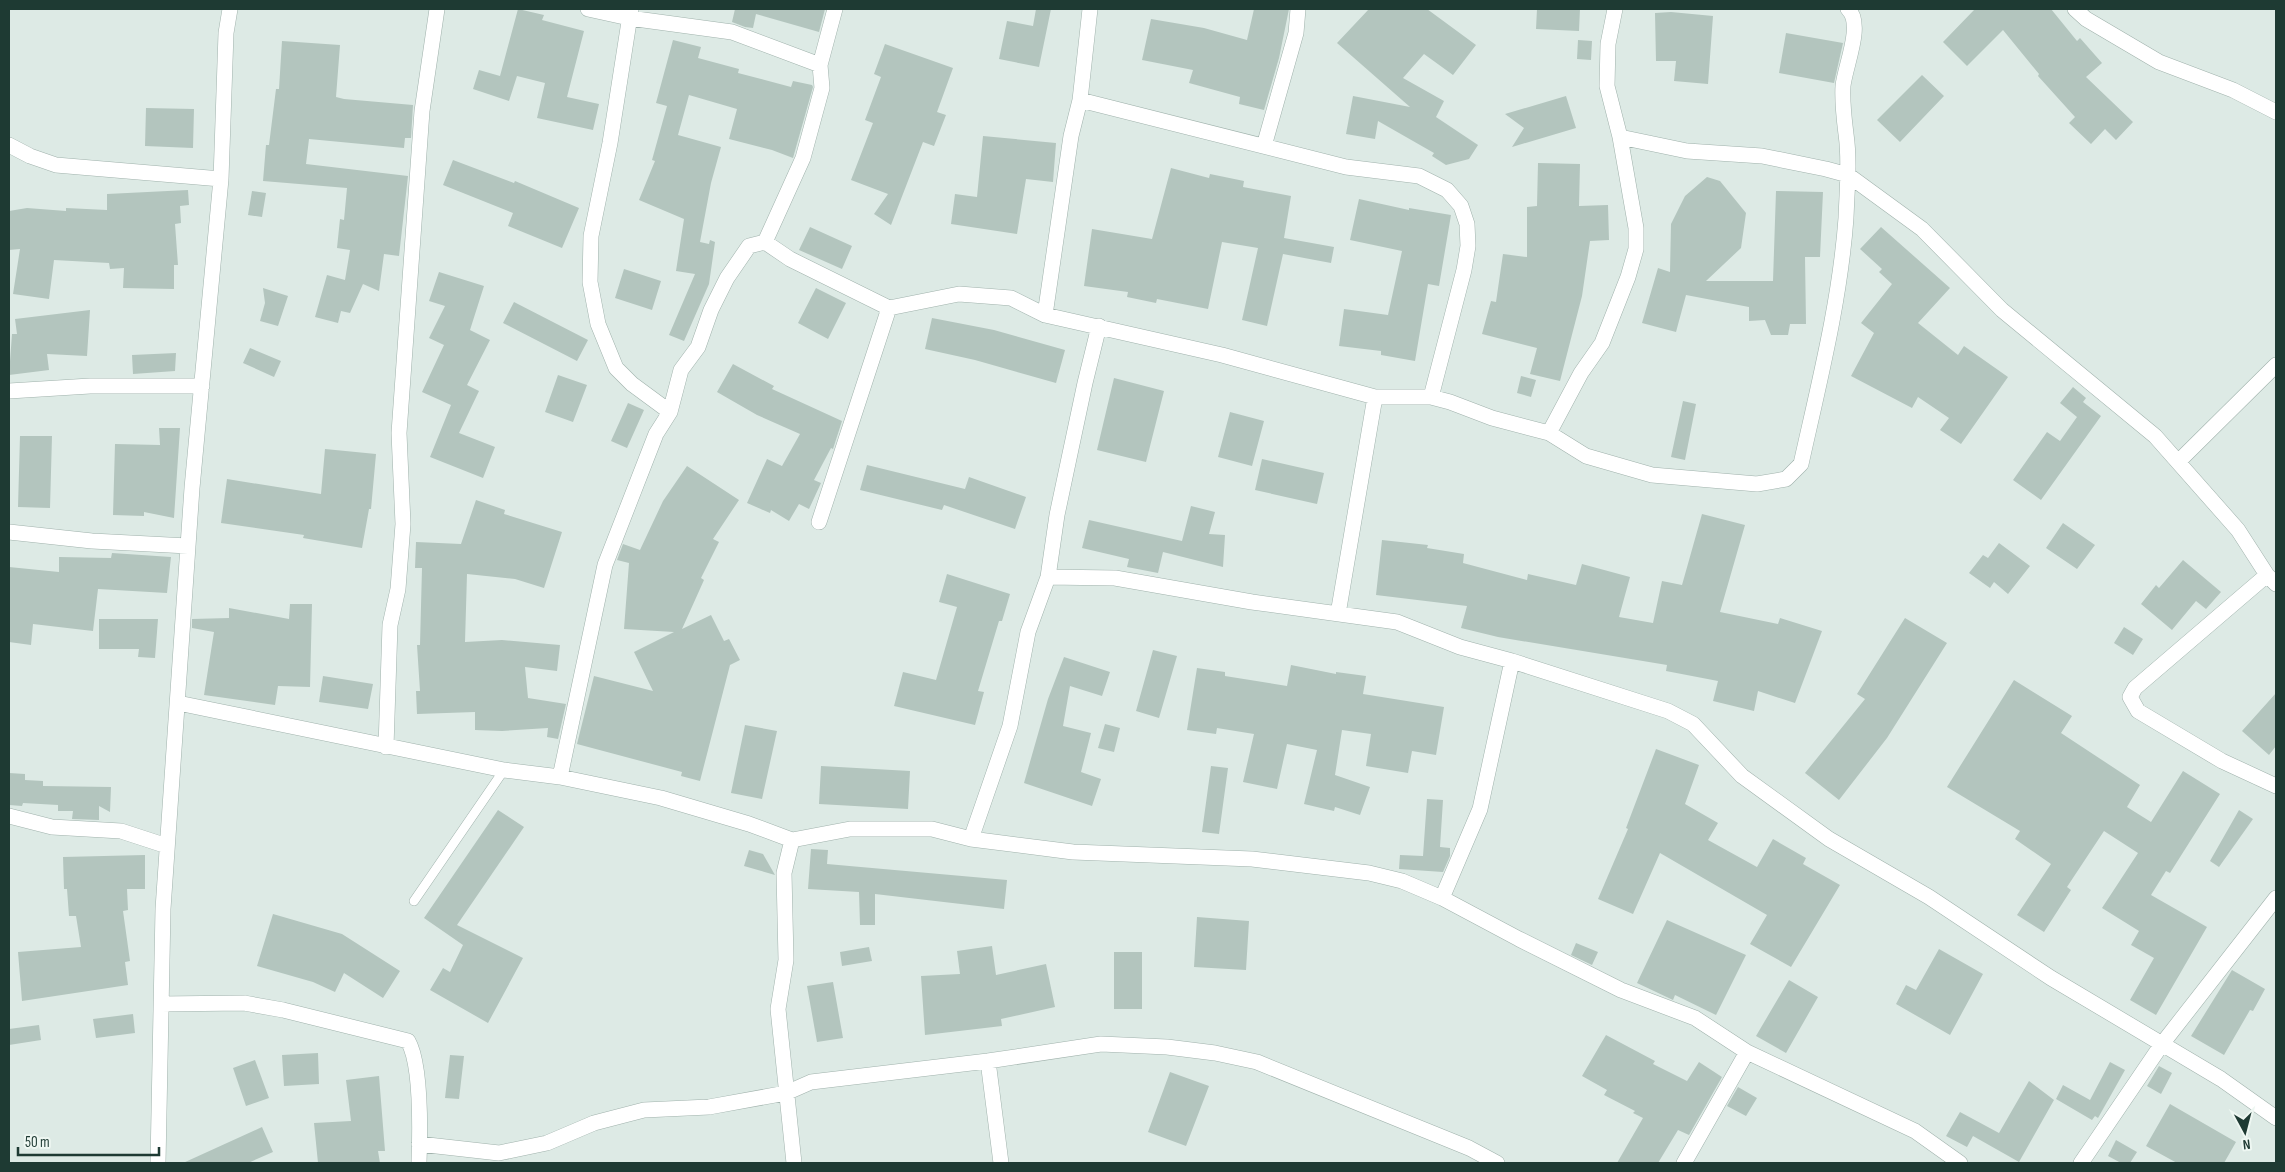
<svg xmlns="http://www.w3.org/2000/svg" width="2285" height="1172" font-family="'Sofia Sans Condensed',sans-serif">
<rect width="100%" height="100%" fill="#ddeae5"/>
<path fill="#b3c5be" d="M518,9L544,15L542,20L584,31L567,97L599,104L593,130L537,118L545,83L517,76L509,101L473,89L479,70L500,76Z
M735,9H825L819,32L756,14L753,28L745,27L732,22Z
M1036,9H1051L1039,67L999,59L1007,21L1033,26Z
M1254,9H1289L1279,58L1264,110L1239,104L1240,97L1189,83L1193,70L1142,60L1151,19L1204,28L1247,40Z
M1369,9H1427L1476,45L1453,75L1424,54L1403,78L1444,101L1436,117L1478,145L1469,159L1446,165L1432,156L1434,153L1378,121L1375,139L1346,134L1353,96L1410,107L1337,43Z
M1537,9H1580L1579,31L1536,29Z
M1975,9H2051L2077,41L2080,38L2102,63L2086,77L2133,122L2116,140L2105,129L2091,144L2069,123L2075,117L2038,76L2039,74L2003,30L1967,66L1943,42Z
M1671,12L1713,16L1708,84L1674,81L1676,61H1656L1655,13Z
M1786,33L1843,43L1834,83L1779,73Z
M673,40L701,47L698,58L739,69L738,73L791,87L793,81L812,85L813,87L793,158L772,150L729,139L737,109L689,95L678,135L721,147L711,183L700,242L709,244L710,240L715,242L709,284L684,341L669,335L695,274L676,271L684,219L639,200L655,161L652,160L667,106L656,103Z
M1578,40L1592,41L1591,60L1577,59Z
M282,41L340,45L336,97L344,99L413,105L411,138H405L404,148L309,139L306,164L408,176L399,256L384,254L379,291L363,284L350,313L341,311L338,323L315,317L327,275L345,280L350,250L337,248L340,219L344,220L347,188L263,181L266,145H269L276,89H279Z
M885,44L953,68L937,112L946,115L934,146L923,142L891,225L874,214L888,194L851,180L873,123L865,120L881,77L874,74Z
M1922,75L1944,96L1900,142L1877,120Z
M1566,96L1576,128L1512,147L1524,128L1505,114Z
M146,108L194,109L193,148L145,146Z
M983,136L1056,143L1053,182L1026,179L1017,234L951,224L955,194L977,197Z
M453,160L514,183L515,181L579,208L562,248L508,226L513,213L443,185Z
M1538,163L1580,164L1579,206L1608,205L1609,240L1590,241L1582,296L1560,381L1530,374L1537,348L1482,334L1491,301L1496,302L1503,254L1527,257V207L1537,206Z
M1171,168L1209,178L1210,174L1244,181L1243,187L1291,196L1284,238L1334,247L1331,263L1283,254L1267,326L1242,320L1258,248L1222,242L1208,309L1157,299L1156,303L1127,297L1128,292L1084,286L1092,229L1152,239Z
M1707,177L1720,181L1746,213L1741,248L1706,281H1773L1776,191L1823,192L1820,257H1805L1806,324H1790L1788,335H1771L1765,320L1749,321V307L1686,295L1676,332L1642,323L1658,268L1670,272L1671,224L1685,196Z
M188,190L189,205L180,206L181,223L175,224L178,265H174V289L123,288L124,268L110,269L109,263L54,260L49,299L13,294L20,249L9,250V211L27,208L66,211V208L107,210V194Z
M252,191L266,193L262,217L248,215Z
M1359,199L1409,210V208L1451,215L1439,286L1428,284L1415,361L1381,355V351L1339,346L1344,309L1388,315L1402,251L1350,240Z
M810,227L852,246L842,269L799,250Z
M1881,227L1950,288L1918,323L1958,355L1964,346L2008,377L1961,444L1940,430L1949,418L1918,397L1912,408L1851,376L1874,333L1861,323L1892,284L1879,272L1882,269L1860,249Z
M624,269L661,281L652,310L615,298Z
M439,272L484,286L470,330L490,340L467,385L479,391L459,433L495,447L483,478L430,457L451,405L422,392L444,345L429,338L445,306L429,301Z
M263,288L288,296L278,326L260,321L265,303Z
M816,288L846,303L828,339L798,323Z
M514,302L588,340L577,361L503,323Z
M90,310L87,356L47,354L49,370L9,375L12,334H17L15,319Z
M932,318L994,330L1065,350L1056,383L975,360L925,349Z
M250,348L281,361L274,377L243,363Z
M176,353L175,371L133,374L132,355Z
M733,364L774,386L772,389L842,421L833,449L831,448L814,480L821,483L809,509L799,504L789,521L771,510L770,513L747,503L767,459L782,466L800,434L757,415L717,392Z
M558,375L587,385L573,422L545,412Z
M1521,376L1536,380L1531,397L1517,393Z
M1114,378L1164,391L1146,462L1097,450Z
M2073,387L2086,398L2083,402L2101,416L2041,500L2013,480L2047,432L2060,441L2077,417L2060,403Z
M1683,401L1696,404L1685,460L1671,457Z
M628,403L644,410L627,448L611,441Z
M1230,412L1264,421L1252,466L1218,457Z
M159,428H180L174,518L144,512V516L113,515L115,444L160,445Z
M20,436H52L50,508L18,507Z
M325,449L376,454L371,509H369L362,548L303,538L304,535L221,523L227,479L321,494Z
M1262,459L1324,473L1317,504L1255,490Z
M867,465L965,489L969,477L1026,497L1015,529L944,505L942,510L860,490Z
M687,466L739,500L713,539L719,542L701,578L704,580L682,629L711,615L724,641L729,639L740,660L730,665L700,781L681,776L682,772L577,744L594,676L653,691L634,652L674,632L624,629L629,563L617,560L623,544L640,550L663,501Z
M476,500L505,510L504,514L562,532L544,588L515,579L467,574L465,642L502,640L560,645L557,671L525,667L528,698L566,704L558,739L547,737L548,728L502,731L475,730V712L417,714L416,691H420L417,645H420L422,568H415L416,542L461,544Z
M1191,506L1215,512L1209,534L1225,535L1223,567L1163,552L1158,573L1127,567L1129,559L1082,548L1089,520L1182,541Z
M1702,514L1745,525L1720,612L1778,624L1780,618L1822,631L1795,703L1758,691L1754,711L1713,701L1718,681L1666,671L1667,665L1498,637L1461,628L1467,606L1376,595L1382,540L1428,545L1427,548L1464,554L1463,563L1527,580L1528,574L1576,585L1582,564L1630,577L1619,617L1653,623L1662,581L1682,585Z
M2063,523L2095,545L2077,569L2046,548Z
M1999,543L2030,566L2008,594L1994,582L1990,588L1969,573L1983,555L1988,558Z
M112,553L171,557L167,593L98,589L93,631L33,624L31,645L9,642V567L59,572V557L111,558Z
M2183,560L2221,592L2206,609L2196,601L2172,630L2141,604L2156,585L2159,588Z
M947,574L1010,594L1002,621H999L978,691L984,692L975,725L894,706L903,672L936,680L957,607L939,602Z
M290,604H312L310,687L278,686L275,705L204,695L214,632L192,628V619L229,618V608L289,619Z
M1905,618L1947,643L1887,738L1839,800L1805,773L1865,699L1857,694Z
M99,619H158L155,658L138,657L139,649H99Z
M2124,627L2143,639L2133,655L2114,643Z
M1153,650L1177,656L1159,718L1136,711Z
M1064,657L1110,672L1102,696L1070,686L1063,726L1091,733L1081,772L1101,779L1092,806L1024,783L1048,699Z
M1291,665L1336,674V672L1366,676L1363,694L1444,707L1436,755L1412,751L1408,773L1366,766L1371,734L1342,730L1335,775L1370,787L1360,815L1335,807L1334,811L1304,804L1317,750L1287,744L1277,789L1243,782L1254,734L1217,728L1216,734L1187,730L1197,668L1225,672V676L1287,686Z
M323,676L373,684L368,709L319,702Z
M2014,680L2072,716L2061,733L2140,785L2127,807L2151,822L2183,771L2220,794L2170,873L2166,871L2151,895L2207,927L2156,1015L2130,1000L2154,958L2131,945L2139,931L2102,908L2138,853L2104,831L2067,887L2071,890L2044,932L2017,915L2051,864L2015,839L2020,831L1947,787Z
M2276,693V746L2269,755L2242,731Z
M1105,724L1120,728L1114,752L1098,748Z
M745,725L777,731L762,799L731,793Z
M1656,749L1699,765L1685,804L1718,823L1708,840L1757,867L1773,839L1806,858L1803,864L1840,885L1791,967L1750,944L1767,915L1660,853L1633,914L1598,899L1628,829L1626,828Z
M821,766L910,771L908,809L819,804Z
M1211,766L1228,768L1219,834L1202,832Z
M9,773L25,774V780L43,781V786L111,787L110,812L99,806V820L72,819L73,811H58V805L23,803L22,806L9,805Z
M1427,799L1443,800L1440,847L1450,848V856L1443,872L1399,869L1400,855L1423,856Z
M498,810L524,827L457,925L523,958L488,1023L430,990L443,968L450,972L463,945L424,918Z
M2239,810L2253,819L2219,867L2210,861Z
M811,849L828,850L827,864L1007,880L1004,909L875,894V925H860L859,892L808,889Z
M749,850L763,854L775,875L744,866Z
M145,855V889H127L128,910L123,911L130,961L125,962L128,985L22,1001L18,952L81,947L76,916H69L67,889H64L63,857Z
M273,914L342,934L400,971L383,998L344,973L335,992L313,982L257,966Z
M1197,917L1249,921L1246,970L1194,967Z
M1667,920L1746,955L1716,1015L1675,995L1673,1000L1637,983Z
M1576,943L1598,952L1592,965L1571,955Z
M992,946L996,975L1046,964L1055,1007L1001,1019L1002,1026L925,1035L921,976L960,974L957,951Z
M869,947L872,961L842,966L840,952Z
M1939,949L1983,974L1950,1035L1896,1004L1906,985L1916,990Z
M1114,952H1142V1009H1114Z
M2232,970L2265,989L2253,1011L2250,1010L2224,1055L2191,1036Z
M1789,980L1818,997L1786,1053L1756,1036Z
M833,982L843,1038L817,1042L807,986Z
M133,1014L135,1033L96,1038L93,1019Z
M39,1025L41,1040L9,1045V1029Z
M1606,1035L1655,1061L1653,1064L1687,1081L1699,1062L1722,1077L1689,1135L1678,1130L1658,1163H1617L1643,1118L1633,1113L1635,1111L1604,1095L1607,1090L1582,1076Z
M318,1053L319,1084L284,1086L282,1055Z
M450,1055L464,1056L459,1099L445,1098Z
M255,1060L269,1098L246,1106L233,1068Z
M2110,1062L2125,1070L2098,1118L2095,1116L2092,1120L2056,1099L2063,1085L2090,1100Z
M2159,1066L2172,1073L2161,1094L2147,1086Z
M1170,1072L1209,1086L1186,1146L1148,1132Z
M379,1076L385,1151H378L380,1163H318L314,1123L351,1121L346,1080Z
M2029,1081L2054,1100L2019,1162L1973,1136L1967,1147L1946,1136L1960,1112L1999,1133Z
M1738,1087L1757,1098L1746,1116L1727,1106Z
M2170,1104L2236,1142L2224,1163H2177L2146,1146Z
M262,1127L273,1152L248,1163H183Z
M2116,1140L2137,1152L2130,1163H2121L2108,1156Z"/>
<g fill="none" stroke-linecap="round" stroke-linejoin="round">
<defs>
<path id="lane" d="M414,901L504,770"/>
<path id="street" d="M588,9L629,18L732,32L820,65
M631,9L610,143L591,236L590,282L598,324L616,368L632,384L670,412
M2075,9L2086,19L2159,62L2233,90L2276,112
M1080,100L1346,167L1419,176L1447,190L1461,206L1467,224L1468,246L1464,270L1431,397
M1620,137L1687,151L1762,156L1826,169L1848,175L1922,229L2002,310L2155,436L2238,530L2267,575L2276,584
M9,145L30,156L56,165L221,179
M1264,146L1296,33L1298,9
M765,242L790,259L889,308L959,294L1011,298L1045,315L1222,355L1375,397H1431L1450,402L1492,418L1549,433L1586,456L1652,475L1757,484L1786,479L1801,464C1819,383 1840,301 1846,218C1847,190 1850,162 1846,134C1844,118 1842,103 1843,86C1845,66 1864,24 1848,9
M1045,315L1071,136L1080,100L1090,9
M9,391L90,386H202
M1549,433L1581,373L1602,343L1628,277L1636,249V228L1620,137L1607,86L1608,44L1615,9
M2179,461L2276,365
M819,522L889,308
M9,532L92,541L188,546
M2267,575L2135,688L2130,697L2138,711L2222,761L2276,786
M1048,577L1115,578L1252,602L1397,622L1460,647L1512,661L1668,711L1693,724L1742,776L1829,839L1929,897L2051,978L2221,1079L2276,1118
M1338,614L1375,397
M178,703L504,770L560,777L661,798L749,824L792,840L850,829H932L971,839L1073,852L1252,859L1369,873L1402,881L1442,898L1519,939L1621,990L1695,1018L1747,1052L1915,1131L1960,1163
M386,747L390,625L398,589L403,524L399,433L422,111L437,9
M560,777L605,565L656,434L670,412L681,370L698,347L711,310L727,278L749,246L765,242L803,158L822,88L820,65L835,9
M9,816L52,827L121,831L167,846
M971,839L1010,726L1028,632L1048,577L1057,515L1085,383L1099,326
M792,840L784,873L786,960L778,1009L794,1163
M1442,898L1480,809L1512,661
M161,1004L244,1003L283,1010L408,1041C422,1065 420,1134 419,1163
M988,1061L1001,1163
M419,1144L499,1153L547,1143L594,1123L644,1110L709,1107L786,1093L811,1082L988,1061L1101,1044L1167,1047L1215,1053L1257,1062L1469,1148L1497,1163
M158,1163L163,909L192,488L221,179L226,33L230,9
M1684,1163L1747,1052
M2081,1163L2162,1044L2276,898"/>
</defs>
<use href="#lane" stroke="#a0b2ac" stroke-width="10"/>
<use href="#street" stroke="#a0b2ac" stroke-width="16"/>
<use href="#lane" stroke="#fff" stroke-width="9"/>
<use href="#street" stroke="#fff" stroke-width="15"/>
</g>
<rect width="2285" height="1172" fill="none" stroke="#1e3a33" stroke-width="20"/>
<g transform="translate(2245 1132) rotate(173)" stroke="#eef7f2" stroke-width="4" paint-order="stroke">
<path d="M0-4L9 19L0 12L-9 19Z" fill="#1e3a33"/>
<text y="-8" font-size="14" font-weight="bold" text-anchor="middle" fill="#1e3a33">N</text>
</g>
<path d="M18 1147v8h141v-8" fill="none" stroke="#1e3a33" stroke-width="2.5"/>
<text x="25" y="1147" font-size="15" fill="#1e3a33" stroke="#eef7f2" stroke-width="4" paint-order="stroke">50 m</text>
</svg>
